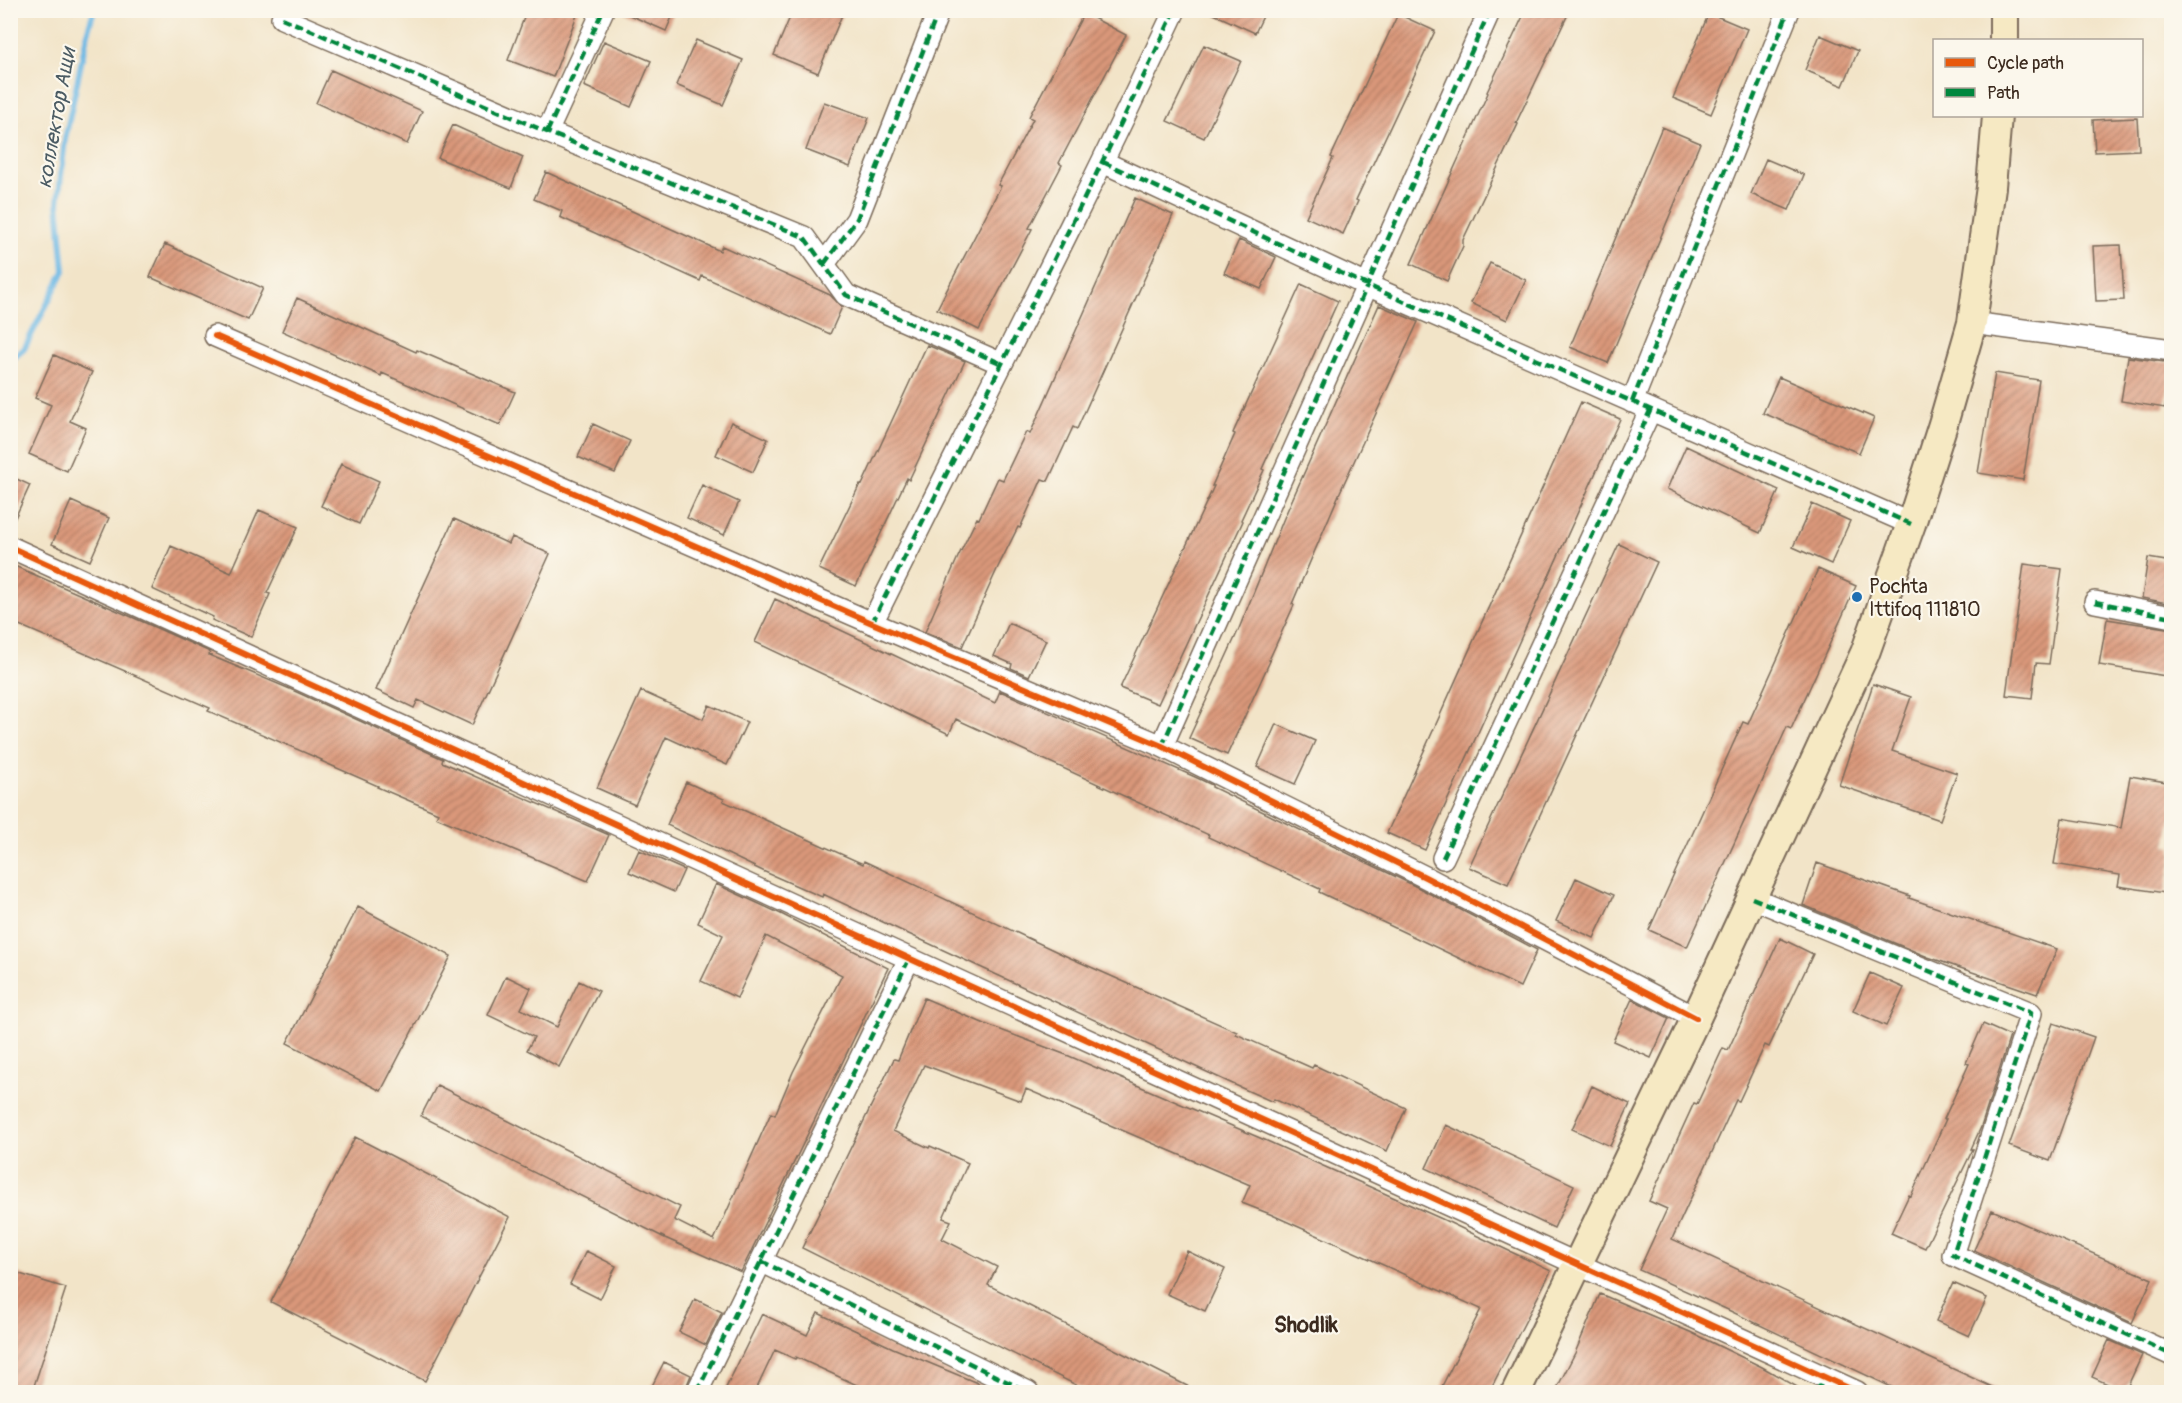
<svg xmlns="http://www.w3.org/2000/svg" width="2182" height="1403" font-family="Pangolin,sans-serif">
<defs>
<pattern id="building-hatch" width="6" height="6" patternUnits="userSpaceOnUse" patternTransform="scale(1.5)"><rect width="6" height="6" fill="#da987a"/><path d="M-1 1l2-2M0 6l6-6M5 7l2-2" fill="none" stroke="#b27c63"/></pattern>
</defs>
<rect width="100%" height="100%" fill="#fbf7ec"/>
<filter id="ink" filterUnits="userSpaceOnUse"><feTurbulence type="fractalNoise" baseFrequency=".0167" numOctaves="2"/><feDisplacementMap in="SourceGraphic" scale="12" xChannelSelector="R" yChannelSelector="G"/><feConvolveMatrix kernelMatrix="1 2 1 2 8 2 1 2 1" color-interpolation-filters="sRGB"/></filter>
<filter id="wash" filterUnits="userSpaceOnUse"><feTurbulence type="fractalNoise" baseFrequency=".008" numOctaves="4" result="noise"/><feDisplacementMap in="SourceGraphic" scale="24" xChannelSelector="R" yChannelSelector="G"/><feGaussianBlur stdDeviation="1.35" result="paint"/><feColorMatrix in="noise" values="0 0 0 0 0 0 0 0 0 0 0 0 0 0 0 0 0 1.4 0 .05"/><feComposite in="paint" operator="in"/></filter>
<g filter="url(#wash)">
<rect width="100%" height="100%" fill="#f2e4c8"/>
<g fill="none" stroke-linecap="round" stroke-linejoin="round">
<path stroke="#6ab7e4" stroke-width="6" d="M10,361L24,349L64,271L58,203L65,139L88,30L94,10"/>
</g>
<g id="blocks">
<path fill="url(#building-hatch)" d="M527,10H579L553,77L508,60Z
M618,10H675L666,31Z
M793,10H844L818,73L774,55Z
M1205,10H1266L1255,33Z
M1526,10H1570L1516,123L1518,124L1463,240V246L1447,281L1411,264L1488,93L1487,92Z
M1084,13L1126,35L1059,163L1062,165L1029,228L1032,229L979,330L937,309L1001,186L998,185L1033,119L1029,117Z
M1709,13L1747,29L1711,114L1673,98Z
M1398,14L1435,31L1356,200L1358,201L1343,234L1306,217L1333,158L1331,157Z
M1820,35L1858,51L1843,86L1805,70Z
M696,40L743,60L723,105L676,85Z
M604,41L651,61L631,107L584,86Z
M1204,45L1241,61L1204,138L1167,121Z
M331,70L422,111L407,144L316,103Z
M824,102L869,118L850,167L806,150Z
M2137,118L2139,150L2095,152L2093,120Z
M453,125L523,157L511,188L438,158Z
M1662,127L1700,143L1608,363L1570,347Z
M1766,159L1804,175L1789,210L1751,194Z
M546,172L720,251L722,246L830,295L842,307L830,334L702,276L700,281L560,217L562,211L534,199Z
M1135,198L1173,215L1077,429L1073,427L1048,481L1042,479L1020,528L1018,527L998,567L962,647L925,632L958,557L977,518L979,519L998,478L1003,480L1026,432L1030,434Z
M1239,240L1276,257L1261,289L1224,273Z
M165,244L263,288L248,320L150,277Z
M2121,245L2124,300L2096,301L2093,246Z
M1490,263L1526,280L1507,320L1471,303Z
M1301,284L1338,301L1262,469L1264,470L1241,520L1243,521L1158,704L1120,688L1214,486H1212L1235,434L1233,433Z
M297,298L416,352L417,350L515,392L500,425L382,373L381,376L282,331Z
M1379,305L1418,322L1340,492L1292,604L1294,605L1269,660L1270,661L1227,755L1189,738L1238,631L1284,518Z
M927,345L965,361L909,480L907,478L856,586L819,569L860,484L862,485Z
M54,355L92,372L70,421L86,428L67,471L29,454L51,405L35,398Z
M2128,357L2172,363L2165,408L2121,401Z
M1995,373L2039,380L2023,480L1978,473Z
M1779,377L1874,418L1859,453L1763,413Z
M1581,402L1620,419L1425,850L1387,833Z
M731,422L768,439L753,472L716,455Z
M593,424L630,441L615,473L578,457Z
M1686,446L1779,490L1760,533L1667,489Z
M341,464L379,481L359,524L321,506Z
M10,476L30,485L10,529Z
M702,485L739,502L724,535L687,518Z
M71,501L109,518L90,561L52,544Z
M1812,504L1850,521L1831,564L1793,547Z
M259,510L298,527L267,593L270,594L251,637L212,620L213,617L152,589L171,546L231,573Z
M454,519L509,544L512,537L550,554L472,725L418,700L414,708L376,690Z
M1619,544L1657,562L1508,884L1469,867Z
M2148,558L2172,562V604L2142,598Z
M10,564L141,621L210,652L209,655L290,689L443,759L442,762L609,835L588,881L436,817L438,813L377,787L378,786L321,761L322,760L208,711L210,708L10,621Z
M2024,564L2062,569L2049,664L2036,663L2032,698L2006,695Z
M1818,569L1856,586L1791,729L1787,727L1687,947L1649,930L1743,722L1748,724Z
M775,599L995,703L1000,691L1195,777L1212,785V787L1419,888L1537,950L1520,987L1319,892L1320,889L1208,837L1209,835L956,719L949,734L755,642Z
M2107,619L2172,629V677L2099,665Z
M1009,623L1046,640L1029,676L1011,668L1012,664L994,656Z
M1873,684L1911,697L1892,751L1957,773L1940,820L1839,785Z
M641,691L703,719L709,705L747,722L727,765L666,737L635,805L597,788Z
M1276,724L1315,741L1295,784L1257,767Z
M2130,776L2172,783V814L2166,846L2172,847V857L2165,893L2118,886L2120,875L2054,864L2062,818L2121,828Z
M686,782L724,799L723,801L863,864L864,861L1066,956L1237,1032L1236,1034L1312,1068L1314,1065L1406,1108L1387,1151L1274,1099L1273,1102L1235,1085L900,930L823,894L822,897L765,872L667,825Z
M639,850L684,870L674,892L629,872Z
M1817,863L1910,896L1909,898L2057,949L2037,994L1928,957L1803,905Z
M1576,878L1614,895L1594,938L1556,921Z
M716,884L781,914L888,968L741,1272L665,1238L421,1116L437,1085L680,1207L674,1220L714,1240L771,1113L775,1115L793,1072L842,975L766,936L737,998L701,981L723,935L698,923Z
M358,907L451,956L381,1091L287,1043Z
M1780,938L1813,954L1769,1047L1765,1045L1739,1101L1736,1100L1672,1239L2003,1392H1902L1726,1309L1639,1270L1667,1209L1649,1201L1694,1103L1697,1104L1723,1048L1728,1050Z
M1870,973L1904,988L1886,1026L1853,1011Z
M506,976L531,988L521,1009L557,1027L579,981L599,991L559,1067L527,1050L534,1037L488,1015Z
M924,998L985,1024L1069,1056L1267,1141L1442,1219L1551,1271L1489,1392H1439L1481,1309L1270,1214L1242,1203L1250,1185L1026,1089L1021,1101L924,1065L893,1131L929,1148L930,1146L968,1163L943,1218L951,1221L942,1239L997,1267L988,1285L1199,1392H1090L802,1248L894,1059L898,1060Z
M1632,999L1669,1018L1651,1058L1613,1041Z
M2053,1023L2094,1037L2050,1161L2009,1146Z
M1983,1024L2010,1036L1981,1127L1971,1149H1973L1925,1248L1891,1233L1909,1195L1911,1196L1946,1119H1944L1969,1064L1966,1063Z
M1592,1086L1630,1104L1610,1146L1572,1129Z
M1446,1125L1574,1185L1554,1228L1426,1168Z
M355,1137L510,1217L425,1381L271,1302Z
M1992,1210L2152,1279L2132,1323L1974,1250Z
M586,1251L616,1266L600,1299L570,1284Z
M1187,1251L1225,1269L1205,1311L1167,1294Z
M10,1271L66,1288L32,1392H10Z
M1953,1283L1987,1298L1969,1336L1936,1321Z
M1600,1294L1690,1332L1762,1367L1806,1392H1555L1575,1353Z
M695,1299L722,1312L706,1345L679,1332Z
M818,1313L893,1348L999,1392H872L796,1357L795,1359L775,1350L755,1392H724L762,1314L807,1335Z
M2109,1340L2142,1355L2125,1392L2092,1377Z
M664,1362L691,1375L684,1392H649Z"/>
</g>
</g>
<g filter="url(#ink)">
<use href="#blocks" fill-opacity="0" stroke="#7b6b5a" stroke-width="1.5"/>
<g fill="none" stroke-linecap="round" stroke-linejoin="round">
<defs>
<path id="street" d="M282,18L547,132L804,237L846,295L1000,363
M547,132L603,10
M1103,162L1369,286L1911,524
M824,264L857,219L939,10
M1972,323L2172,350
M215,336L872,623L1162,746L1425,877L1696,1018
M1632,402L1789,10
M10,547L1857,1392
M2095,602L2172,617
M872,623C973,419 1078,217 1175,10
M1162,746L1490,10
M1443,858L1650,411
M1752,898L2031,1013L1953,1255L2172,1355
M761,1261L1028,1392
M697,1392L909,959"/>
<path id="secondary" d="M2004,40V10
M1516,1392L1696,1018L1865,653L1911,524L1943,424L1972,323L1991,187L1997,116"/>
</defs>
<use href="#street" stroke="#7b6b5a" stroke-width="24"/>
<use href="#secondary" stroke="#7b6b5a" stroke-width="32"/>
<use href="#street" stroke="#fff" stroke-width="21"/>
<use href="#secondary" stroke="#f6e9c3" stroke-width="28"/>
<path stroke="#00873e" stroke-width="4.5" stroke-dasharray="9 4.5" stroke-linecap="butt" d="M282,18L547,132L804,237L846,295L1000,363
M547,132L603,10
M1103,162L1369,286L1911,524
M824,264L857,219L939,10
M1632,402L1789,10
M2095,602L2172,617
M872,623C973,419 1078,217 1175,10
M1162,746L1490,10
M1443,858L1650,411
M1752,898L2031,1013L1953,1255L2172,1355
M761,1261L1028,1392
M697,1392L909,959
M1817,1392L1824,1377"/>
<defs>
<path id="cycleway" d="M215,336L872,623L1162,746L1425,877L1696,1018
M10,547L1857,1392"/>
</defs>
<use href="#cycleway" stroke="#fbf7ec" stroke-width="10"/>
<use href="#cycleway" stroke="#e8590c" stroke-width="6"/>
</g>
</g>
<circle fill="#1f6fb2" stroke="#fbf7ec" stroke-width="2" cx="1857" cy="597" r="6"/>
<g text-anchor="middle" stroke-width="4.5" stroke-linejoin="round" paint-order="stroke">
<g font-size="20" fill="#3b2a1e" stroke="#fbf7ec" text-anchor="start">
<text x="1869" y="593">Pochta<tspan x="1869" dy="23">Ittifoq 111810</tspan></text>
</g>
<g font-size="21" font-style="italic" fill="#4b5b63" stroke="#fbf7ec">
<text transform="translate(56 118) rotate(-80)" y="7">коллектор Ащи</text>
</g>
<g font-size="22" font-weight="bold" fill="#3b2a1e" stroke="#fbf7ec">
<text x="1306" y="1332">Shodlik</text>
</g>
</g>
<rect width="2182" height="1403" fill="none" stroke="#fbf7ec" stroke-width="36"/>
<rect x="1933" y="39" width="210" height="78" fill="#fbf7ec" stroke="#aea59a" stroke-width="1.5"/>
<rect x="1945" y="58" width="30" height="9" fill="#e8590c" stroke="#aea59a" stroke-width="1.5"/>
<text x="1987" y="69" font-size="18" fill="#3b2a1e">Cycle path</text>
<rect x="1945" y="88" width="30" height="9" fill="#00873e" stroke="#aea59a" stroke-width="1.5"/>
<text x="1987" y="99" font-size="18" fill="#3b2a1e">Path</text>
</svg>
